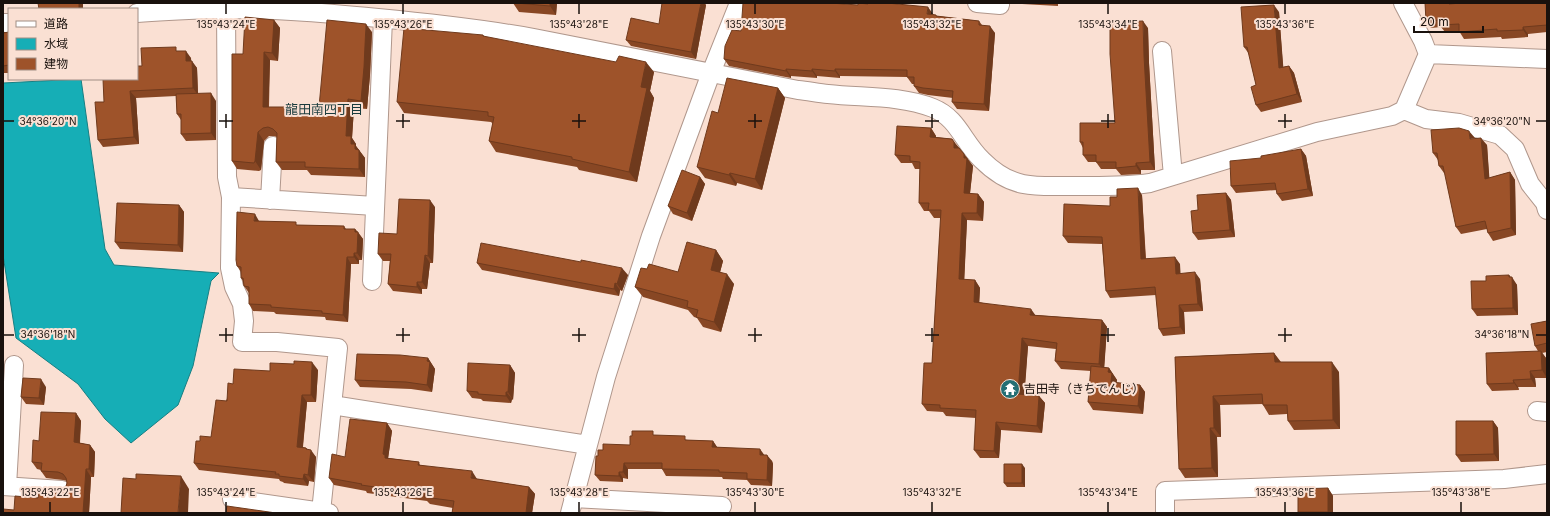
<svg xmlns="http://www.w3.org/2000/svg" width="1550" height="516" font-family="Inter,'Noto Sans JP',sans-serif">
<rect width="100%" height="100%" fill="#fae0d3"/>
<path fill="#16aeb6" stroke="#177f83" d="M81,79L105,249L114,265L219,273L211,281L193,366L178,405L131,443L105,419L78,384L16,338L3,255V83Z"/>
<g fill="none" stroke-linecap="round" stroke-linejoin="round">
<defs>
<path id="street" d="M226,3L227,177L231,197
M977,3L1000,5V3
M137,13C162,11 187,10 212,9C268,8 324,13 378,18C431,23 483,29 534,38L798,90C808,91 818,93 828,94C863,98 899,95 933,108C958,118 963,142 982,160C993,171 1008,181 1023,184C1038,187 1054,186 1069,186C1096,186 1123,187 1150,183L1317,132L1392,116L1404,110L1428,54L1423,41L1403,3
M3,23H9
M1162,51L1173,176
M1428,54L1547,59
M1404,110L1426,119L1459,123L1500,135L1515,149L1530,184L1545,203L1547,210
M270,200L273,146
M372,281L383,19
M332,405L588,445
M1537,411L1547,412
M3,486L62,490
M7,486L14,365
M573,498L722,506
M232,499L329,513
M321,512L338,348L277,342H242L244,321L242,304L234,287L230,268L231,197L375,206
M570,513L606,377L651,236L711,73L739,3
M1165,513V491L1504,479L1547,474"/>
</defs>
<use href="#street" stroke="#b0978c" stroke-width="20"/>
<use href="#street" stroke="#fff" stroke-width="18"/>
</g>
<path fill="#884724" d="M513,3H557L556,15L519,12Z
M1021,3H1058V6L1022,4Z
M1425,3H1454V4L1547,3V32L1528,34V37L1502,39L1501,37L1464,39L1459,31L1445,32L1441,27L1431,28L1426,21Z
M706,5L696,59L631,46L626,40L659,24Z
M1279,12L1283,67L1289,66L1294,73L1302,102L1261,112L1256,105V85L1249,54L1244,47Z
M933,14L937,16L979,21L982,25L995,33L989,111L957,109L952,102L953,98L928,95L919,93L914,86V84H912L907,77L840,76V78L817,76V78L791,76V78L729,66L724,59L741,31Z
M274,20L280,28L278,61L270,60L269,107H319L372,32L370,75L367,109L354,108L352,138L356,144V146L365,158V177L311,175L307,170H282L276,162L277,137L274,136H269L264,141L261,170L259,171L237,169L232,161L243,54Z
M1148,28L1149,63L1155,170H1141V174L1121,175L1116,169H1101L1096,162H1088L1083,155V148L1080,142L1115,123Z
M3,30L5,33L9,32V73H3Z
M483,35L485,37L654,72L650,91L654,98L637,182L579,170L577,167L496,152L489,141L493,124L491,122L404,113L397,102Z
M179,51L191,58V61L197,68L198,94L216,101V140L186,141L181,134V120L177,114L176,96L136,98L139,144L103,147L98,140L104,102L142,66Z
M778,88L785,98L762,190L737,183L736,186L705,178L697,167L718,113Z
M931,128L936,136V137L952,139L959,148L967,158L973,166L970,194H978L984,202L983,221L967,220L964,280H975L980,288L979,302L1035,315L1102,320L1107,327L1104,367L1109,368L1117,380L1116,383L1140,385L1145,392L1143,414L1093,410L1088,402L1091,371L1061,369L1055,361L1056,349L1028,346L1024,394L1039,396L1045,403L1042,433L1001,430L999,458H980L974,450L976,418L946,416L943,412L927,411L922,404L932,363L941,218H934L929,211H924L919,203L920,169H915L912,163H901L895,155Z
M1475,139L1487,145L1489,178L1510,172L1515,180L1516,235L1493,241L1488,233L1487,229L1461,234L1456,227L1445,173H1444L1439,166L1438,160L1433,153Z
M1301,149L1306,156L1313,196L1282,201L1277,194V190L1236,193L1231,186Z
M700,177L705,184L692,221L673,214L668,206Z
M1226,193L1231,200L1235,237L1198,240L1193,233L1198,210Z
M1142,195L1146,259L1180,264V273L1200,279L1203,311L1184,312L1185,334L1163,336L1159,329L1156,295L1110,298L1106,291L1102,244L1068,243L1063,236L1110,206Z
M179,205L184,212L183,252L120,249L115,242Z
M435,207L433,263H430L427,289H422V294L393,291L388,284L390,261H383L378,254L397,234Z
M259,221L298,225L344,226L346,229H355L358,232L363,239L362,260H359V264H351L348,322L326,320L325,317L276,314L274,312L253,311L249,304V293L244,286L243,281L241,278V272L237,266Z
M716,250L723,261L720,272L734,284L721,332L703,327L697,318L694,317L688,310L643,297L635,287L647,269L678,272Z
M581,262L628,275L622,291L620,290L619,296L482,270L477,263Z
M1509,275L1517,285L1518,315L1477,316L1472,309L1486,281Z
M1547,321V352L1542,353L1546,358L1547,378H1535L1536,387H1518L1519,390L1492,391L1487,384L1538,351L1535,346Z
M1274,353L1281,362L1339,372L1340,429L1294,430L1288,421L1287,414L1269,415L1263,405V404L1220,405L1221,437H1217L1218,477L1185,478L1179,469L1175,357Z
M428,358L435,369L432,392L411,389L360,387L355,380Z
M510,365L515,373L513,400L512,399L511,403L483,401L481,399L472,398L467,391Z
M318,370L316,402H307L303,447L306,448L316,457L314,482L309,481L308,486L284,483L283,482L280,481L279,479L199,470L194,463L200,441L211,437L233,384L270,371Z
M46,387L44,405L26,404L21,397Z
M76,413L81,421L80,443L90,445L95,452L94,477H91L89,513H3L14,510L38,498L62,492L65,489L67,483V481L63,480L46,478L41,471V470L37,469L32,462L39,441Z
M1493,421L1498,428L1499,461L1461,462L1456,455Z
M387,423L392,431L388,458L419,462L420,465L477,479L529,487L535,494L532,513H452L453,508L430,504L427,501L367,493L366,491L334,485L329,478L345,457Z
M655,435L688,440L713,441L717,447L764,455L772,461L773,464L772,486L751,485L747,480L723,479L722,477L666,476L662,469H628V479L623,478V482L600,481L595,475L598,456L603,450L630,445Z
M1025,468V487H1007L1004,483Z
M1328,488L1333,496V513H1298V512Z"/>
<path fill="#6f3a1d" d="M79,3H83V9H79Z
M550,3H557L556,15L550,6Z
M701,3H705L706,5L696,59L691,52Z
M1274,5L1279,12L1284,76L1279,68Z
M928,7L933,14L932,21L927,14Z
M274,20L280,28L278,61L272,53Z
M1143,21L1148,28L1149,63L1155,170L1150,162L1144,56Z
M366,24L372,32L370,75L367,109L361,101Z
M990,26L995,33L989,111L984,104Z
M1523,27L1528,34V37L1523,30Z
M186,51L191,58L192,69L186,61Z
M264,52L270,60L268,115L263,107Z
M192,61L197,68L198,95L193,88Z
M646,62L654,72L650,91L654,98L637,182L629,172L641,87Z
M1289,66L1294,73L1302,102L1297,94Z
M786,69L791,76V78L786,71Z
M812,69L817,76V78L812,71Z
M835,69L840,76V78L835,71Z
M778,88L785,98L762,190L755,179Z
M130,91L136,98L139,144L134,137Z
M211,93L216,101V140L211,133Z
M348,99L354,108L352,138L356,144V146L365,158V177L359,169L351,144L346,136Z
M931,128L936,136L935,144L930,137Z
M1469,131L1475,138L1470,139Z
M258,132L264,141L261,170L255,161Z
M1481,138L1487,145L1490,186L1485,179Z
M954,142L960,149L954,148Z
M1301,149L1306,156L1313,196L1308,189Z
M964,154L973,166L969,201L964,193Z
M1136,163L1141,170V174L1136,166Z
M1510,172L1515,180L1516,235L1511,228Z
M730,173L737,183L736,186L729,175Z
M700,177L705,184L692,221L687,213Z
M1138,188L1142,195L1146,266L1141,259Z
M1226,193L1231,200L1235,237L1230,230Z
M978,194L984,202L983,221L977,213Z
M430,200L435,207L433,263L428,256Z
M179,205L184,212L183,252L178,245Z
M962,213L967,220L964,287L959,279Z
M255,214L259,221V228L254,221Z
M355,229L363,239L362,260L357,253Z
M716,250L723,261L718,280L711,270Z
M354,253L359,260V264L354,257Z
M425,255L430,263L427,289L422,282Z
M347,257L351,264L348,322L343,315Z
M1175,257L1180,264L1181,281L1176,274Z
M622,268L628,275L622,291L617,284Z
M1195,272L1200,279L1203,311L1198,304Z
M727,274L734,284L721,332L714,322Z
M1509,275L1512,279V277L1517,285L1518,315L1513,308Z
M975,280L980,288L979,309L974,302Z
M417,282L422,289V294L417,287Z
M615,283L620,290L619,296L614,289Z
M1179,305L1184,312L1185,334L1180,327Z
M1031,309L1036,316L1030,315Z
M1102,320L1107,327L1104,372L1099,364Z
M1022,338L1028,346L1024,402L1018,394Z
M1541,351L1546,358L1547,378L1542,370Z
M1274,353L1281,363L1275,362Z
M428,358L435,369L432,392L427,385Z
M312,362L318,370L316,402L311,395Z
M1332,362L1339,372L1340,429L1333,420Z
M510,365L515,373L513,400L508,392Z
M1109,368L1117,380L1116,390L1111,382L1108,372Z
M1530,371L1535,378L1536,387L1531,379Z
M41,379L46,387L44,405L39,398Z
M1513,380L1518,387L1519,390L1514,383Z
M1140,385L1145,392L1143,414L1138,406Z
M506,392L512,399L511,403L506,396Z
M302,395L307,402L302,454L297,447Z
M1039,396L1045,403L1042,433L1037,426Z
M1213,396L1220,405L1221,437L1214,428Z
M76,413L81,421L79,449L74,442Z
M1493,421L1498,428L1499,461L1494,454Z
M996,422L1001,430L999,458L994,451Z
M387,423L392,431L388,459L390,465L383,454Z
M1210,428L1217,437L1218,477L1212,468Z
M713,441L717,447H712Z
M90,445L95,452L94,477L89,469Z
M306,448L311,454V450L316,457L314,482L308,475Z
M760,449L765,456L760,455Z
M767,455L772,461L773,464L772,486L767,480Z
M624,463L628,469V479L623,472Z
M1022,464L1025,468V487L1022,483Z
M86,469L91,477L89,513H83Z
M472,471L477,479L476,486L471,478Z
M619,472L623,478V482L619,476Z
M304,474L309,481L308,486L303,479Z
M181,476L189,489L188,513H178Z
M529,487L535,494L532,513H526Z
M1328,488L1333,496V513H1329L1328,512Z"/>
<path fill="#9e532a" stroke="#6f3a1d" d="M38,3H79V9H39Z
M516,3H550V6Z
M662,3H701L691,52L626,40L631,18L659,24Z
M743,3H830L858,5V3L868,4V3H887L928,7L927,14L936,15V16L979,21V25L990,26L984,104L952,102L953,91L923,88L914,86V77H907V70L835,69V71L812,69V71L786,69V71L724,59L725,46L732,30L741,31Z
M1425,3H1449V4L1462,3H1547V25L1523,27V30L1497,31V29L1459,32V24L1440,25L1439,20L1426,21Z
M1274,5L1279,68L1289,66L1297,94L1256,105L1251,87L1256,85L1247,47H1244L1241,7Z
M245,17L274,20L272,53L264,52L263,107H319L327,20L366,24L364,67L361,101L348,99L346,136H351V144H355V149L359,150V169L305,167V162H276L277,133L273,129L268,127L263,128L258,132L255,161L254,163L232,161V54H243Z
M1143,21L1144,56L1150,162L1136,163V166L1116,168V162H1096V155H1083V142H1080V123H1115L1110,54V22Z
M404,28L483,35V36L616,62L619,56L646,62L641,87L647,88L629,172L572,159V157L489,141L494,117L488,116V112L397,102Z
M9,32V65L3,66V33Z
M176,47V51H186V61H192L193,88L130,91L134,137L98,140L95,102H104L103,79H137V66H142L141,48Z
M727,78L778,88L755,179L730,173L729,175L697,167L712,111L718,113Z
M211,93V133L181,134V114H177L176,94Z
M897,126L931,128L930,137L952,139L954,142V148H959L964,154V158H967L964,193L978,194L977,213H962L959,279L975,280L974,302L1031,309L1030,315L1102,320L1099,364L1055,361L1057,343L1022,338L1018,394L1039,396L1037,426L996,422L994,451L974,450L976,410L940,408V405L922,404L924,363H932L941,210H928L929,203H919L920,162L910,161V156L895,155Z
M1459,128L1469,131L1470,139L1481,138L1485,179L1510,172L1511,228L1488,233L1485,221L1456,227L1443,166H1439L1437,153H1433L1431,130Z
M1301,149L1308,189L1277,194L1275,183L1231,186L1230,161L1261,158V156Z
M682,170L700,177L687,213L668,206Z
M1138,188L1141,259L1175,257L1176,274L1195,272L1198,304L1179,305L1180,327L1159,329L1155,287L1106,291L1102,237L1063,236L1064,204L1110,206V197H1117V189Z
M1226,193L1230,230L1193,233L1191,211L1198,210L1197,195Z
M399,199L430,200L428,256L425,255L422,282H417V287L388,284L391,254H378L379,233L397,234Z
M117,203L179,205L178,245L115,242Z
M237,212L255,214L254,221L296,222V225L344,226V229H355V232H358L357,253H354V257H347L343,315L322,313V311L271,307V305L249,304V287L244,286L243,278H241V267L237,266L236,260Z
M687,242L716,250L711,270L727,274L714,322L696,317L698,310L687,307L688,301L635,287L641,268L647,269L649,264L678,272Z
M481,243L581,262V260L622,268L617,284L615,283L614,289L477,263Z
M1509,275V277H1512L1513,308L1472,309L1471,281H1486V276Z
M1547,321V343L1535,346L1531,324Z
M1541,351L1542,370L1530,371L1531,379L1513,380L1514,383L1487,384L1486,353Z
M1274,353L1275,362H1332L1333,420L1288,421L1287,405H1263L1262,394L1213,396L1214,428H1210L1212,468L1179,469L1175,357Z
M357,354L400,355L428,358L427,361L430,362L427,385L406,382L355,380Z
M294,361L312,362L311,395H302L297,447L306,448V449L311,450L308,475L304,474L303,479L279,476V474H275L276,472L194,463L196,441H200V436L211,437L216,400L227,401L228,383L233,384L234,369L270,371V363L294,364Z
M468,363L510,365L508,392H506V396L478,394V392L467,391Z
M1091,366L1109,368L1108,372L1112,373L1111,382L1140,385L1138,406L1088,402Z
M23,378L41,379L39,398L21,397Z
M41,412L76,413L74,442L90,445L89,469H86L83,513H3V509L14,510L15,496L38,498L39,492L57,493L62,492L65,489L67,483L66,478L63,474L58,472L41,471L42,463L32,462L33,440L39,441Z
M350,419L387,423L383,454L385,455V458L419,462L418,465L472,471L471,478L529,487L526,513H452L454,501L424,497L425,494L361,485L362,484L329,478L332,454L345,457Z
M1456,421H1493L1494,454L1456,455Z
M632,431H653V435L685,436V440L713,441L712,447L760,449V455H767L768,458L767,480L747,479V473L719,472V470L662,469V463H624L623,472H619V476L595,475L596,456H598V450H603V444L630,445V436H632Z
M1004,464H1022V483H1004Z
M136,474L181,476L178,513H121L123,478L136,479Z
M1328,488V512H1298V489Z
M227,506L276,513H226Z"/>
<path fill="none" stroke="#19110d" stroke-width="1.5" d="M226,4V14M403,4V14M579,4V14M755,4V14M932,4V14M1108,4V14M1285,4V14M226,114V128M403,114V128M579,114V128M755,114V128M932,114V128M1108,114V128M1285,114V128M4,121H14M219,121H233M396,121H410M572,121H586M748,121H762M925,121H939M1101,121H1115M1278,121H1292M1536,121H1546M226,328V342M403,328V342M579,328V342M755,328V342M932,328V342M1108,328V342M1285,328V342M4,335H14M219,335H233M396,335H410M572,335H586M748,335H762M925,335H939M1101,335H1115M1278,335H1292M1536,335H1546M50,502V512M226,502V512M403,502V512M579,502V512M755,502V512M932,502V512M1108,502V512M1285,502V512M1461,502V512"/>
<defs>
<symbol id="temple-disc" viewBox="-11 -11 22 22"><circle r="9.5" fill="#246f74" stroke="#fae0d3"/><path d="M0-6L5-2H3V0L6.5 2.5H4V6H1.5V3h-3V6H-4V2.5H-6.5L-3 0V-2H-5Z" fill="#fff"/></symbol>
</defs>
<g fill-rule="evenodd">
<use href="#temple-disc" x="999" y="378" width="22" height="22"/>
</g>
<g text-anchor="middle" stroke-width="4" stroke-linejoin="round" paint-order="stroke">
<g font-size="12" fill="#19110d" stroke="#fae0d3" text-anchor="start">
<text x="1024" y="393">吉田寺（きちでんじ）</text>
</g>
<g font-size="13" fill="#193b3d" stroke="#fae0d3">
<text x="324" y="114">龍田南四丁目</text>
</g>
</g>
<g font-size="10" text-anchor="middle" fill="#19110d" stroke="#fae0d3" stroke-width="4" stroke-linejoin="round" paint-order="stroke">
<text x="226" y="28">135°43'24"E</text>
<text x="403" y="28">135°43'26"E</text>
<text x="579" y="28">135°43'28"E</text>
<text x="755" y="28">135°43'30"E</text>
<text x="932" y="28">135°43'32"E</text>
<text x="1108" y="28">135°43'34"E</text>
<text x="1285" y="28">135°43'36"E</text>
<text x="48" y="125">34°36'20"N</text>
<text x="1502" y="125">34°36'20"N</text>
<text x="48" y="338">34°36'18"N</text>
<text x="1502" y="338">34°36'18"N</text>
<text x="50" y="496">135°43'22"E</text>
<text x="226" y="496">135°43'24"E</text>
<text x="403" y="496">135°43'26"E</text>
<text x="579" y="496">135°43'28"E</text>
<text x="755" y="496">135°43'30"E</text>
<text x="932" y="496">135°43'32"E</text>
<text x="1108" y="496">135°43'34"E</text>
<text x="1285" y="496">135°43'36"E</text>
<text x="1461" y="496">135°43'38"E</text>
</g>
<rect width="1550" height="516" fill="none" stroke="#19110d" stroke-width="8"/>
<rect x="8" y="8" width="130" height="72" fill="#fae0d3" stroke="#a08d84"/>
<rect x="16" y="21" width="20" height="6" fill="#ffffff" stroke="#a08d84"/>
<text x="44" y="28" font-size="12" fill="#19110d">道路</text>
<rect x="16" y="38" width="20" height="12" fill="#16aeb6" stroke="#a08d84"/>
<text x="44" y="48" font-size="12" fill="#19110d">水域</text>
<rect x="16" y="58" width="20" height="12" fill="#9e532a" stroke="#a08d84"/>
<text x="44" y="68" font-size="12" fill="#19110d">建物</text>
<path d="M1414 26v6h69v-6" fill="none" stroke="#19110d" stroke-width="2"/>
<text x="1420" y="26" font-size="12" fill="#19110d" stroke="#fae0d3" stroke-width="3" paint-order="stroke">20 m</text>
</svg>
